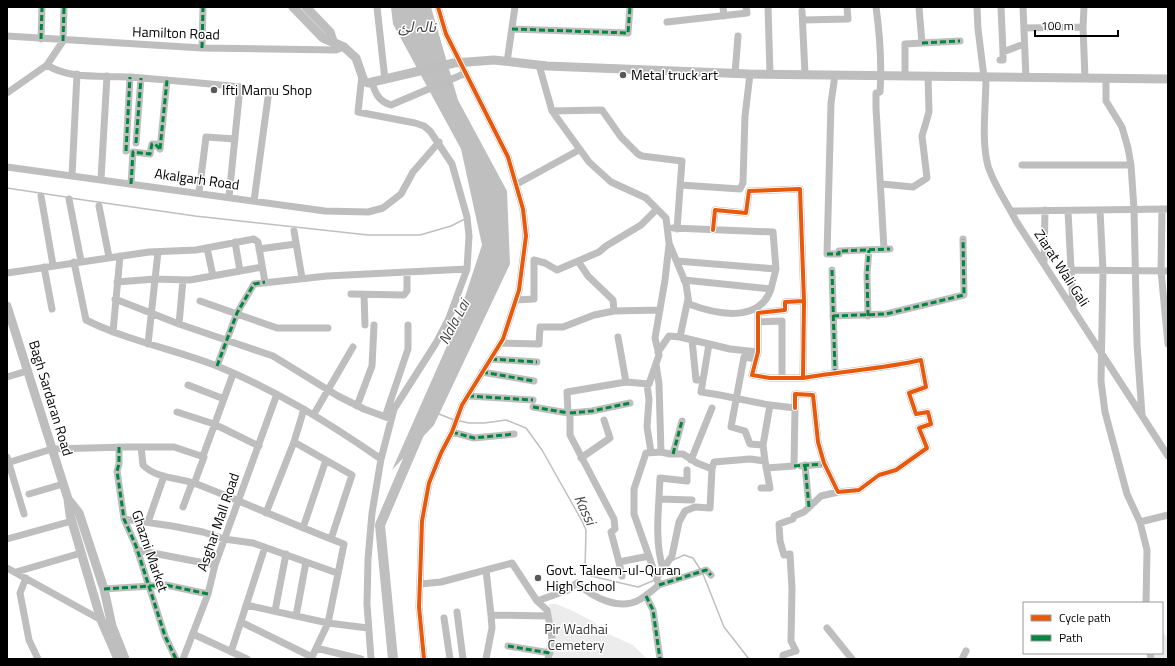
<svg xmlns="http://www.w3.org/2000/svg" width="1175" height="666" font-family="'Titillium Web','Noto Sans Arabic',sans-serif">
<rect width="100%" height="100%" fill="#fff"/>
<path fill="#ececec" d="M549,604H556L573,611L594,622L602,631L633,645L647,659H551L555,643Z
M1162,631L1168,639V659H1154L1153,653H1162Z"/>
<path fill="#bfbfbf" d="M391,7H431L458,100L507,191L510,264L434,425L392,470L454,330L482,245L461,149L393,24Z"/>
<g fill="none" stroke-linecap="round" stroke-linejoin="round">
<path stroke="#bfbfbf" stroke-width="1.5" d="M7,188L66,197
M70,198L195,216L368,235H420L451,226L465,219
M439,414L454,420
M460,421L469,423H484L506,420L526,428L542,450L582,521L586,530L585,570L591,576L638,587L655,580
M673,560L684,555L693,558L700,569
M703,574L724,627L749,659
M659,579L668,568"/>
<path stroke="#bfbfbf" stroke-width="10" d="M393,659L380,525L419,434"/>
<path stroke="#bebebe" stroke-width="7" d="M377,7L385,80
M723,7L724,16
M768,7L770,74
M876,7C880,36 882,63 880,92L876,93V108L884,249
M977,7L978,29L984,77
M1023,7L1026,78
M802,11L805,74
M803,20L848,19L847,7
M667,22L747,13L746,7
M1083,27L1085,78
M1024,28L1083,27L1084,7
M512,29L628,33L630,7
M7,36L202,48L336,50L344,47
M41,39L42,7
M63,41L64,7
M922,43L960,41
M202,48L203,7
M1003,52L1024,44
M1000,60H1003V52L1001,7
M507,62L515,7
M47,65C70,80 103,75 130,77C167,80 204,83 240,87L229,197
M539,65L552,111L602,110L621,137L638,154L642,156L682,161L677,229
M735,74L738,36
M362,75L358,112L415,123L424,126L430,131L452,164L467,217L469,236L467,269L449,318L436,343L394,409L381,459L372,513L368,559L367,604L371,659
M835,75L831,103L827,254H839V251L890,249
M905,76V44L922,43L919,7
M986,77C986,105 981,140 988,166C994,185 1007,203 1016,221L1168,456
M1106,79V101L1122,127L1128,148L1131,165L1134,209L1137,344L1142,415
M372,83C376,95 379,101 391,105L466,73
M7,93L47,65L63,41
M552,111L589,162L611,182L646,198L666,218L669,243L686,284L689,304C715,314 759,324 771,289L684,280
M136,143L141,78
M160,149L167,80
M126,151L130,77
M1022,165H1131
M7,167L325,211L368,212L383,208L401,194L413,172L439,142
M72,176L77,74
M101,179L107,76
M131,184L133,152L150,154L152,144H155L160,149
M517,184L579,150
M882,184L913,187L927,178L922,136L929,112L928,76
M681,185L740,189L743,183L745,116L750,74
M199,193L206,137L235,139
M41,196L53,265
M69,199L81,261
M254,201L269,90
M99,206L109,257
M1162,209L1161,271L1168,344
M1100,210L1103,271L1101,381L1105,412L1127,494L1140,522
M1011,211L1168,209
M1068,211L1073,307
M673,228L773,232L776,269
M713,230L715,210L746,213L749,191L800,189L804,301L803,378H770L752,375L758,352V313L785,310V302L804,301
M294,231L302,278
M235,242L240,271
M207,248L213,276
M259,249L296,244
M578,261L588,276L613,300L614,311L660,310
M677,261L776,269L771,289
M74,262L86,320C128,341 174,349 217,366C276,390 329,423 381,459
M1044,262L1045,210
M44,267L52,309
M832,270L835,372
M1071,270L1168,271
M7,273L149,252L196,250L254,239L258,242L265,282
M117,282L155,279L190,280L262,267
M351,294L404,295L407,291V272
M364,295L365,325
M115,299L179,324L273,356L338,396L364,409L391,419
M688,299L680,337L730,349L758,352
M516,300L534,299V260L545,263L557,270L599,252L606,246L641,225L657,209
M200,301L277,328H328
M833,316L886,314L964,295L963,239
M868,316L867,274L869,250
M758,322L782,321V378
M179,324L183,280
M113,332L120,256
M618,337L626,382L649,384L659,355L655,338L665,280L669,245
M692,340L696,380H703L709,344
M501,343L539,344L540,327H563L594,315L614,311
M148,344L158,252
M658,352L669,336L680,337
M491,359L537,362
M756,359L744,357L731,427L745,431L750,444L763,445L765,461
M217,366L237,313L254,284L327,276L467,269
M482,372L534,381
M7,377L27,371
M703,380L701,392C724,395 747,401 770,405
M647,384L649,400L647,427L651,452
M188,385L224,399
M468,396L533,400
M357,406L372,366L374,325
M533,407L568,413
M795,408V394L813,395L818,442L824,463L838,492L859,490L879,475L896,470L927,448L919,428L931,424L928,412L916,414L909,393L926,387L921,360C882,369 842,371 803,378
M177,412L214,424L259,446
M570,413L592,411L630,403
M314,414L353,347
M385,417L408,349V325
M452,432L474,438L514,434
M294,442L352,475L331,539
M763,445L770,405L795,408L794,466L766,468
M119,447V464L117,471L124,519L136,546L165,636L176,659
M141,447L143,465C155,478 178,478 194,483C244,502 293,525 344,544L328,623L311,659
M661,452L670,454H683L697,463L712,469L710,508L695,507L685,511L679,522L672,556L663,569
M673,454L682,421
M203,456L233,374
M7,457L24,514
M581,458L610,438L604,420
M691,460L712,408
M7,463L52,449L126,447H174L204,457L194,484
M805,465L809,507
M801,466L825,464
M712,469L714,462L750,459L765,461L770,488H761
M29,494L63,484
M660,499L692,500
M183,507L192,483
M266,513L294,442L304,409
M124,519L172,526L203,532L224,539L253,543L337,573
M148,522L164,476
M303,528L326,460
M7,539L72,521
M137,550L215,565
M619,562L611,532L615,529L614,519L570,435V413H568L567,392L626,382
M7,568L103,621
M486,570L491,615L548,616
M662,571L663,569C654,540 659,508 660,478L687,481V470
M16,572L81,553
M622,576L619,562L649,556
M26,578L20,593L29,640L38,659
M420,584L441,582L512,563L537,601L547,610L552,638L548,659
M659,585L706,570L711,575
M104,589L166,585L208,594
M646,596L653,610L660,659
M537,601L568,590L577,583C592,597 619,611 639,600C646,596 653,590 659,585L634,514V489L646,453L661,452L659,384L656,364
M1146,603L1147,550L1140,522L1168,515
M246,605L328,623L368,628
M275,611L286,554
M457,612L463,659
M296,616L306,562
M444,618L450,659
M241,622L312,657
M827,628L852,659
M193,634L247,659
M508,646L550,653
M316,648L361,659
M231,652L265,547
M1150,653L1151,659
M183,659L208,594L215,565L277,394
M424,659L419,607L421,552L422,521L429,483L441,453L452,432L462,405L503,339L519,290L526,236L523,209L508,157L446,34L438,7
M486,659L492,628L491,615
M783,659V655L796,651L791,641L792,589L790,554L784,555L780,541L779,524L793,519L794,516L804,512L821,496L838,492
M962,659L966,651"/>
<path stroke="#bebebe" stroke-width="9" d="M293,7L323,38L344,47L356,58L364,81L368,83L454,63L494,60L547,66L750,74L1168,79
M306,7L330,32L333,41
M7,306L68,499L70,515L101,620L118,659
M68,499L79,513L104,589L112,626L125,659"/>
<path stroke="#00873e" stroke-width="3" stroke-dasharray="6 3" stroke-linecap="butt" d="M512,29L628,33L630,7
M41,39L42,7
M63,41L64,7
M922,43L960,41
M202,48L203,7
M136,143L141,78
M160,149L167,80
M126,151L130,77
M131,184L133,152L150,154L152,144H155L160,149
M827,254H839V251L890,249
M832,270L835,372
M833,316L886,314L964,295L963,239
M868,316L867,274L869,250
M491,359L537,362
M217,366L237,313L254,284L265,282
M482,372L534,381
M468,396L533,400
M533,407L568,413
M570,413L592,411L630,403
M452,432L474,438L514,434
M119,447V464L117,471L124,519L136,546L165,636L176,659
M673,454L682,421
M805,465L809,507
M794,466L825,464
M659,585L706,570L711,575
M104,589L166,585L208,594
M646,596L653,610L660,659
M508,646L550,653"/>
<defs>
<path id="cycleway" d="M713,230L715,210L746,213L749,191L800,189L804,301L803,378H770L752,375L758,352V313L785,310V302L804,301
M795,408V394L813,395L818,442L824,463L838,492L859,490L879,475L896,470L927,448L919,428L931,424L928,412L916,414L909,393L926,387L921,360C882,369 842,371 803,378
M424,659L419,607L421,552L422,521L429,483L441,453L452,432L462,405L503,339L519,290L526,236L523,209L508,157L446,34L438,7"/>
</defs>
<use href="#cycleway" stroke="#fff" stroke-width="6"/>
<use href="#cycleway" stroke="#e8590c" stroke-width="4"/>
</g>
<g fill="#595959" stroke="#fff" stroke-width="1.5">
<circle cx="623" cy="75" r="4"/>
<circle cx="214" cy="90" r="4"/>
<circle cx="538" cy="578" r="4"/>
</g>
<g text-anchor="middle" stroke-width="3" stroke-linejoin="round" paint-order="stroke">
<g font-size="14" fill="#000" stroke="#fff">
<text transform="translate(176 33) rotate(2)" y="5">Hamilton Road</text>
<text transform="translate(197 179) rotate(8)" y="5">Akalgarh Road</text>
<text transform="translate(1062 268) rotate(57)" y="5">Ziarat Wali Gali</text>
<text transform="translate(51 398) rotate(73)" y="5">Bagh Sardaran Road</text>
<text transform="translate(218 522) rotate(-71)" y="5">Asghar Mall Road</text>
<text transform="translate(150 551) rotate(71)" y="5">Ghazni Market</text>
</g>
<g font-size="14" fill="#000" stroke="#fff" text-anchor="start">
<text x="631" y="80">Metal truck art</text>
<text x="222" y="95">Ifti Mamu Shop</text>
<text x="546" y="575">Govt. Taleem-ul-Quran<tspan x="546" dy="16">High School</tspan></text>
</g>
<g font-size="14" fill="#333" stroke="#fff">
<text x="576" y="634">Pir Wadhai<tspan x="576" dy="16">Cemetery</tspan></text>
</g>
<g font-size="15" font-style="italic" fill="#444" stroke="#fff">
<text x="417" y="32">نالہ لئ</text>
<text transform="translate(454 322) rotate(-62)" y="5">Nala Lai</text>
<text transform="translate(585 510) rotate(65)" y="5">Kassi</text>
</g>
</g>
<rect width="1175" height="666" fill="none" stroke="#000000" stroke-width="16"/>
<rect x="1023" y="602" width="140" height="52" fill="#ffffff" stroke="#999999"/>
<rect x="1031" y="615" width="20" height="6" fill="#e8590c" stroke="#999999"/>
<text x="1059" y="622" font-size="12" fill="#000000">Cycle path</text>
<rect x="1031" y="635" width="20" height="6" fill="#00873e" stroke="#999999"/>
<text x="1059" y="642" font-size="12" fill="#000000">Path</text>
<path d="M1035 30v6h83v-6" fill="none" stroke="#000000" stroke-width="2"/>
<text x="1041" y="30" font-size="12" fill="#000000" stroke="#ffffff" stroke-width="3" paint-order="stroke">100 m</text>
</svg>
